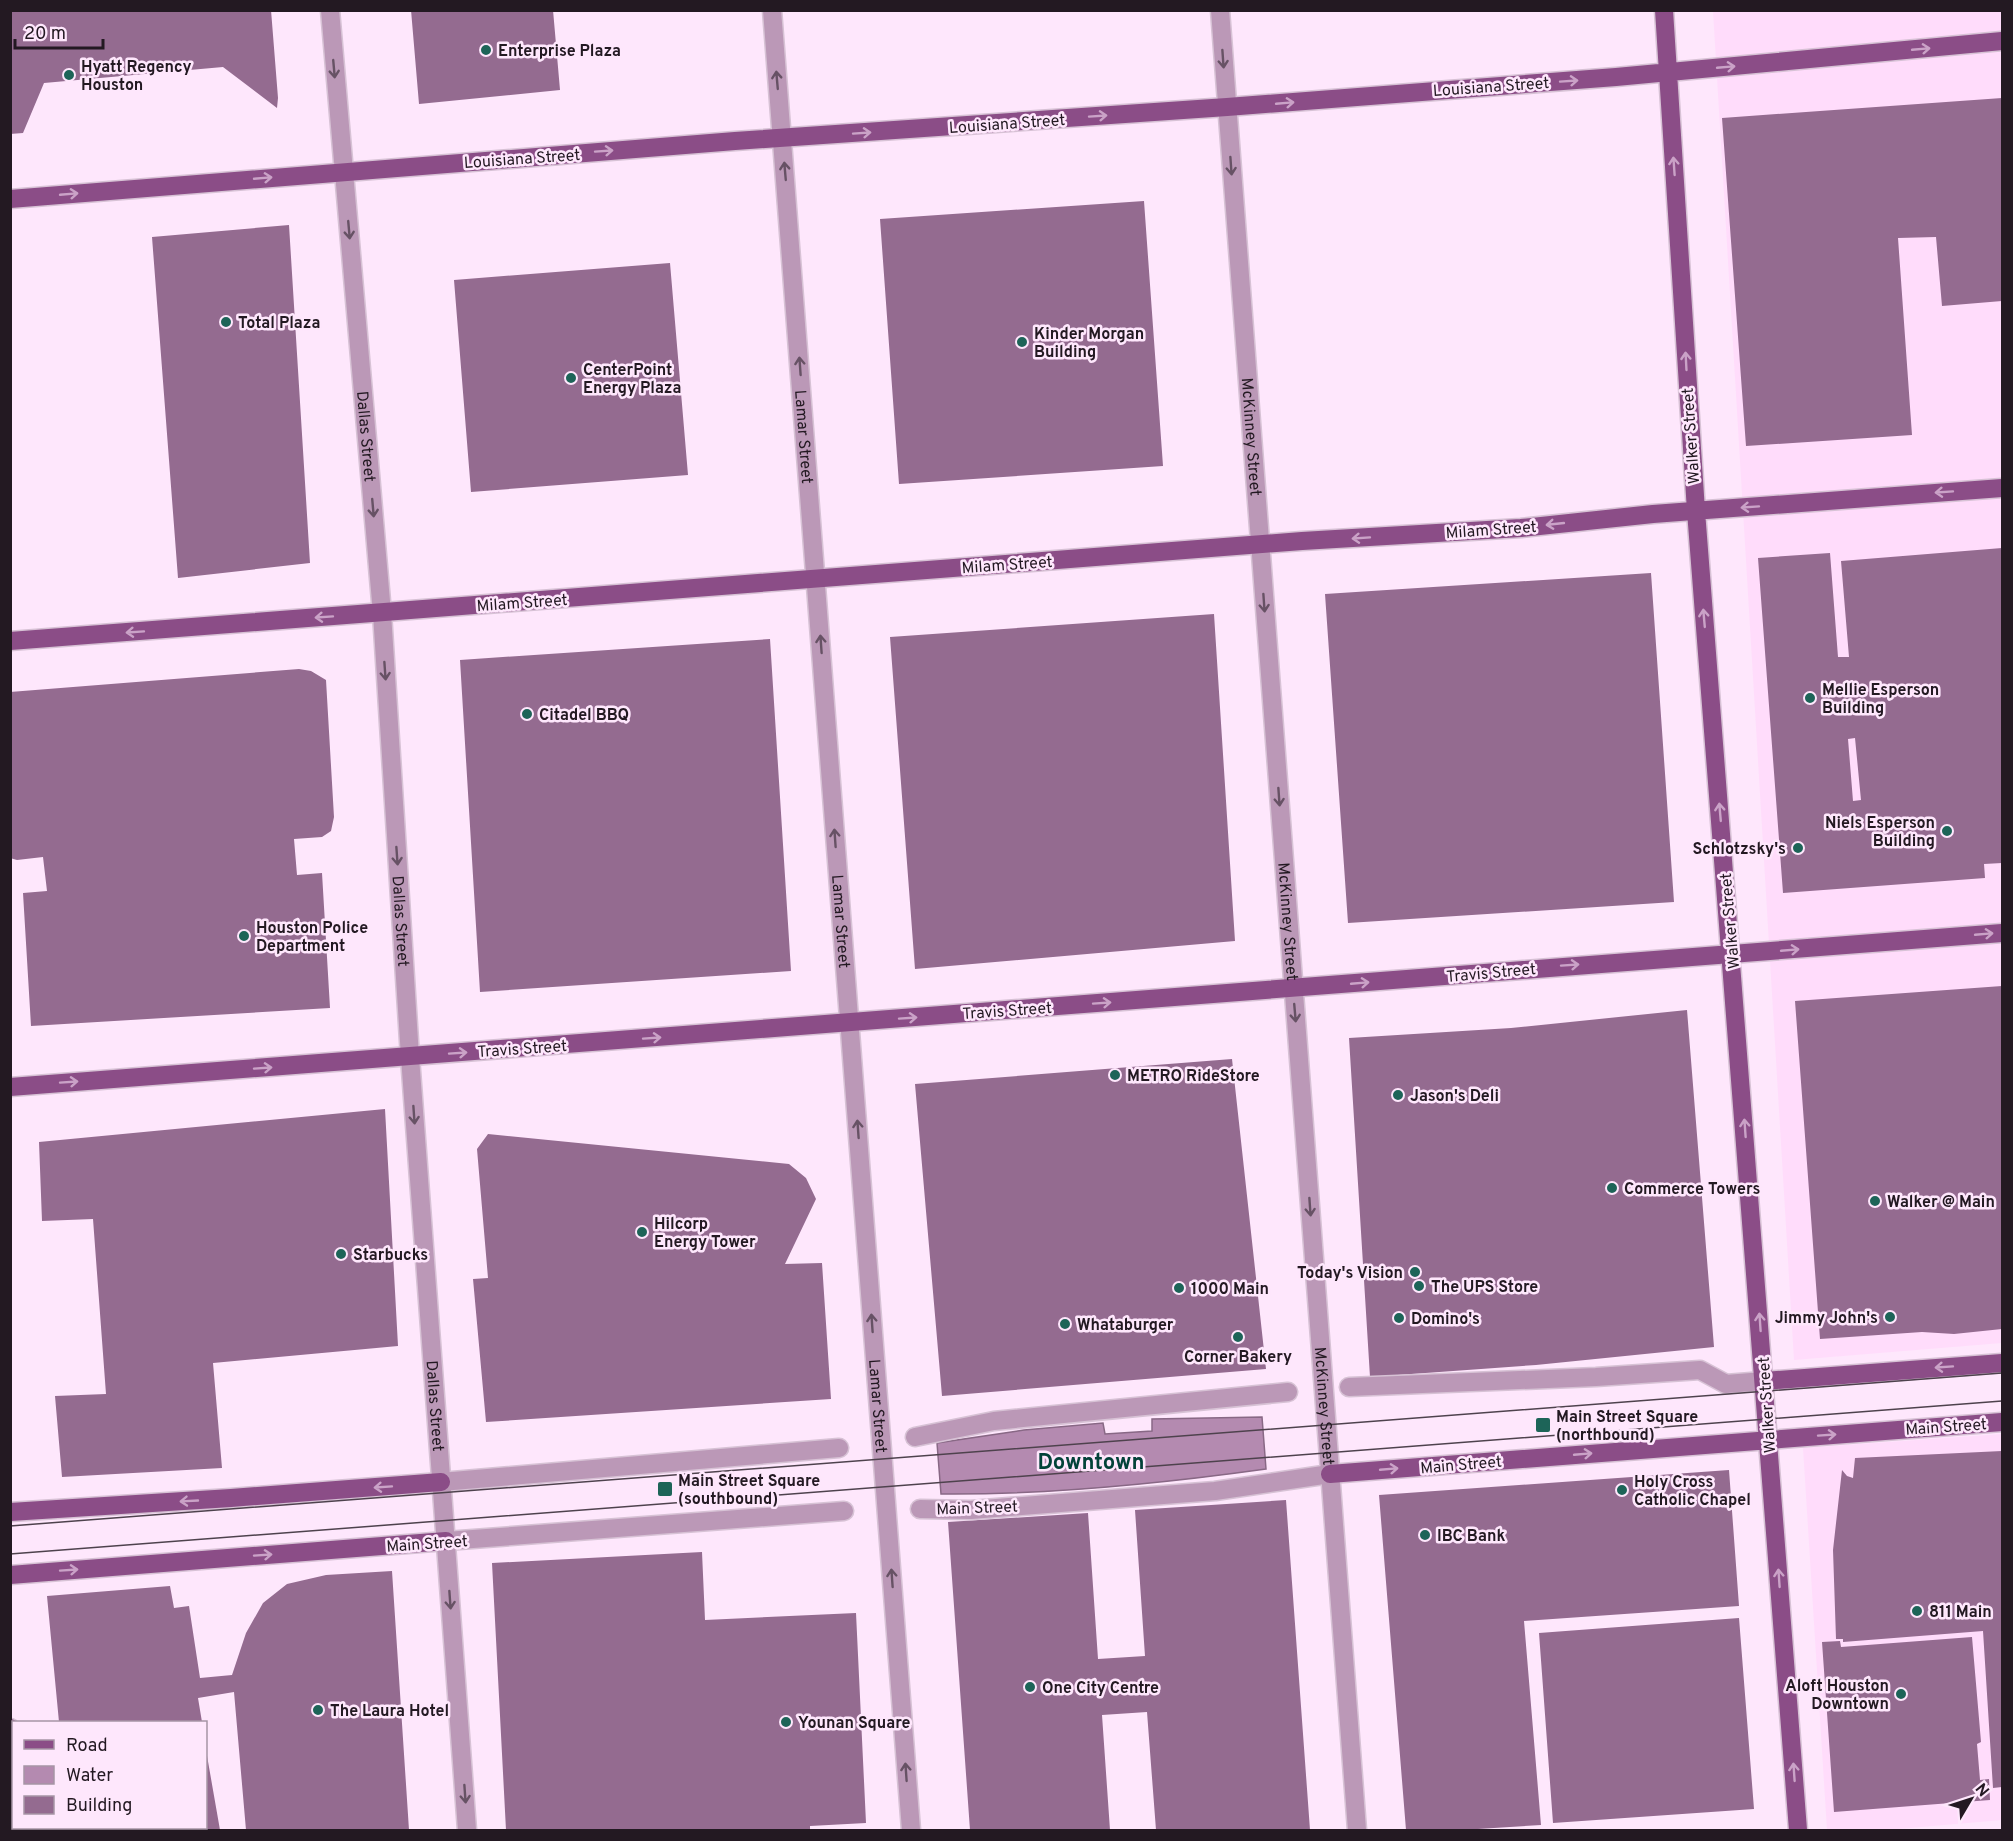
<svg xmlns="http://www.w3.org/2000/svg" width="2013" height="1841" font-family="Overpass,sans-serif">
<rect width="100%" height="100%" fill="#fee7fc"/>
<path fill="#ffdcfb" d="M1713,11H2002V1343L1794,1360Z
M2002,1434V1820L1887,1830H1827L1803,1448Z"/>
<path fill="#b48ab0" stroke="#886885" stroke-width="1.5" d="M1262,1417L1266,1469C1158,1484 1049,1495 941,1494L937,1443L1024,1430L1103,1423L1105,1434L1152,1431V1419Z"/>
<path fill="#946b90" fill-rule="evenodd" d="M10,10H271L278,98L277,108L223,67L44,83L23,133L10,134Z
M411,10H553L560,90L419,104Z
M2002,98V301L1942,306L1936,237L1898,238L1912,435L1746,446L1722,118Z
M1144,201L1163,466L899,484L880,219Z
M289,225L310,563L178,578L152,237Z
M670,263L688,475L471,492L454,280Z
M2002,548V863L1984,864L1985,878L1783,893L1758,558L1830,553L1838,657H1849L1841,561ZM1855,738L1861,800L1853,801L1848,739Z
M1651,573L1674,902L1348,923L1325,594Z
M1214,614L1235,941L915,969L890,637Z
M770,639L791,971L480,992L460,660Z
M299,669L311,671L326,680L334,817L331,831L322,837L294,839L297,875L322,873L330,1008L31,1026L23,893L47,891L43,857L17,860L10,858V692Z
M2002,986V1329L1954,1334L1922,1332L1820,1339L1795,1001Z
M1687,1010L1714,1347L1536,1365L1370,1377L1349,1038L1511,1028Z
M1232,1059L1266,1369L942,1396L915,1084Z
M385,1109L398,1346L213,1363L222,1468L62,1477L55,1396L106,1394L93,1219L42,1221L39,1142Z
M488,1134L789,1164L806,1178L816,1199L785,1264L822,1263L831,1399L486,1422L473,1279L488,1278L477,1149Z
M2002,1451V1787L1993,1788L1983,1631L1843,1642V1639H1836L1833,1550L1842,1470L1847,1476L1853,1478L1855,1458Z
M1729,1470L1739,1606L1524,1621L1541,1825L1462,1830H1406L1379,1495Z
M1286,1500L1310,1830H1156L1147,1712L1102,1715L1110,1830H970L948,1522L1088,1513L1098,1659L1145,1656L1135,1510Z
M702,1552L705,1620L856,1613L866,1823L810,1826V1830H506L492,1563Z
M392,1571L409,1830H246L234,1692L198,1698L202,1722H59L47,1596L170,1586L174,1608L189,1606L200,1678L232,1675L246,1633L263,1603L287,1584L326,1575Z
M1739,1618L1754,1809L1553,1823L1539,1633Z
M1972,1637L1981,1742L1977,1744L1980,1780L1989,1779L1990,1800L1834,1812L1822,1642L1840,1641L1841,1647Z
M206,1750L220,1830H69V1828H206Z"/>
<g fill="none" stroke-linecap="round" stroke-linejoin="round">
<defs>
<g id="minor">
<path id="s1" d="M330,10L382,613L410,1057L467,1830"/>
<path id="s2" d="M772,10L911,1830"/>
<path id="s3" d="M1220,10L1357,1830"/>
<path d="M1349,1387L1596,1377L1700,1370L1726,1384L1764,1381"/>
<path d="M915,1437L994,1421L1288,1392"/>
<path d="M441,1482L839,1448"/>
<path d="M920,1509L971,1510L1215,1491L1330,1474"/>
<path d="M446,1541L844,1511"/>
</g>
<path id="major" d="M1664,10L1696,511L1798,1830
M10,199L735,141L1227,107L1616,77L2002,41
M10,641L1302,541L1521,528L1653,514L2002,488
M10,1087L2002,933
M1764,1381L2002,1363
M1330,1474L2002,1422
M10,1512L231,1498L441,1482
M10,1575L446,1541
M10,1728L14,1767
M18,1828V1830"/>
</defs>
<use href="#minor" stroke="#d7c2d5" stroke-width="21"/>
<use href="#major" stroke="#d7c2d5" stroke-width="21"/>
<use href="#minor" stroke="#bb98b7" stroke-width="18"/>
<use href="#major" stroke="#8b4d87" stroke-width="18"/>
<path stroke="#4e424d" stroke-width="1.5" d="M10,1526L2002,1373
M10,1554L2002,1401"/>
</g>
<defs><path id="oneway-shaft" d="M-6 0H5M1.5-3L5.5 0L1.5 3" fill="none" stroke-width="1.6" stroke-linecap="round" stroke-linejoin="round" transform="scale(1.5)"/></defs>
<g stroke="#caa2c7">
<use href="#oneway-shaft" transform="translate(1921 49) rotate(-5)"/>
<use href="#oneway-shaft" transform="translate(1726 67) rotate(-5)"/>
<use href="#oneway-shaft" transform="translate(1569 81) rotate(-4)"/>
<use href="#oneway-shaft" transform="translate(1285 103) rotate(-5)"/>
<use href="#oneway-shaft" transform="translate(1098 116) rotate(-4)"/>
<use href="#oneway-shaft" transform="translate(862 133) rotate(-4)"/>
<use href="#oneway-shaft" transform="translate(604 151) rotate(-4)"/>
<use href="#oneway-shaft" transform="translate(1674 166) rotate(-94)"/>
<use href="#oneway-shaft" transform="translate(263 178) rotate(-5)"/>
<use href="#oneway-shaft" transform="translate(69 194) rotate(-5)"/>
<use href="#oneway-shaft" transform="translate(1686 361) rotate(-93)"/>
<use href="#oneway-shaft" transform="translate(1944 492) rotate(176)"/>
<use href="#oneway-shaft" transform="translate(1750 507) rotate(176)"/>
<use href="#oneway-shaft" transform="translate(1555 524) rotate(174)"/>
<use href="#oneway-shaft" transform="translate(1361 538) rotate(176)"/>
<use href="#oneway-shaft" transform="translate(324 617) rotate(176)"/>
<use href="#oneway-shaft" transform="translate(1704 618) rotate(-95)"/>
<use href="#oneway-shaft" transform="translate(135 632) rotate(176)"/>
<use href="#oneway-shaft" transform="translate(1720 812) rotate(-95)"/>
<use href="#oneway-shaft" transform="translate(1984 934) rotate(-5)"/>
<use href="#oneway-shaft" transform="translate(1790 950) rotate(-5)"/>
<use href="#oneway-shaft" transform="translate(1570 965) rotate(-4)"/>
<use href="#oneway-shaft" transform="translate(1360 983) rotate(-5)"/>
<use href="#oneway-shaft" transform="translate(1102 1003) rotate(-4)"/>
<use href="#oneway-shaft" transform="translate(908 1018) rotate(-4)"/>
<use href="#oneway-shaft" transform="translate(652 1038) rotate(-4)"/>
<use href="#oneway-shaft" transform="translate(458 1053) rotate(-4)"/>
<use href="#oneway-shaft" transform="translate(263 1068) rotate(-4)"/>
<use href="#oneway-shaft" transform="translate(69 1082) rotate(-4)"/>
<use href="#oneway-shaft" transform="translate(1745 1128) rotate(-94)"/>
<use href="#oneway-shaft" transform="translate(1760 1322) rotate(-94)"/>
<use href="#oneway-shaft" transform="translate(1944 1367) rotate(176)"/>
<use href="#oneway-shaft" transform="translate(1827 1435) rotate(-4)"/>
<use href="#oneway-shaft" transform="translate(1583 1454) rotate(-5)"/>
<use href="#oneway-shaft" transform="translate(1389 1469) rotate(-5)"/>
<use href="#oneway-shaft" transform="translate(383 1487) rotate(176)"/>
<use href="#oneway-shaft" transform="translate(189 1501) rotate(177)"/>
<use href="#oneway-shaft" transform="translate(263 1555) rotate(-4)"/>
<use href="#oneway-shaft" transform="translate(69 1570) rotate(-4)"/>
<use href="#oneway-shaft" transform="translate(1779 1578) rotate(-94)"/>
<use href="#oneway-shaft" transform="translate(1794 1772) rotate(-94)"/>
</g>
<g stroke="#675265">
<use href="#oneway-shaft" transform="translate(1223 59) rotate(86)"/>
<use href="#oneway-shaft" transform="translate(334 69) rotate(85)"/>
<use href="#oneway-shaft" transform="translate(777 80) rotate(-95)"/>
<use href="#oneway-shaft" transform="translate(1231 166) rotate(86)"/>
<use href="#oneway-shaft" transform="translate(785 171) rotate(-95)"/>
<use href="#oneway-shaft" transform="translate(349 230) rotate(85)"/>
<use href="#oneway-shaft" transform="translate(800 366) rotate(-94)"/>
<use href="#oneway-shaft" transform="translate(373 508) rotate(85)"/>
<use href="#oneway-shaft" transform="translate(1264 603) rotate(86)"/>
<use href="#oneway-shaft" transform="translate(821 644) rotate(-94)"/>
<use href="#oneway-shaft" transform="translate(385 671) rotate(86)"/>
<use href="#oneway-shaft" transform="translate(1279 797) rotate(86)"/>
<use href="#oneway-shaft" transform="translate(835 838) rotate(-94)"/>
<use href="#oneway-shaft" transform="translate(397 856) rotate(86)"/>
<use href="#oneway-shaft" transform="translate(1295 1013) rotate(85)"/>
<use href="#oneway-shaft" transform="translate(414 1115) rotate(86)"/>
<use href="#oneway-shaft" transform="translate(858 1129) rotate(-94)"/>
<use href="#oneway-shaft" transform="translate(1310 1207) rotate(86)"/>
<use href="#oneway-shaft" transform="translate(872 1323) rotate(-94)"/>
<use href="#oneway-shaft" transform="translate(892 1578) rotate(-94)"/>
<use href="#oneway-shaft" transform="translate(450 1600) rotate(86)"/>
<use href="#oneway-shaft" transform="translate(906 1772) rotate(-94)"/>
<use href="#oneway-shaft" transform="translate(465 1794) rotate(86)"/>
</g>
<g fill="#1d6458" stroke="#fee7fc" stroke-width="2">
<circle cx="486" cy="50" r="6"/>
<circle cx="69" cy="75" r="6"/>
<circle cx="226" cy="322" r="6"/>
<circle cx="1022" cy="342" r="6"/>
<circle cx="571" cy="378" r="6"/>
<circle cx="1810" cy="698" r="6"/>
<circle cx="527" cy="714" r="6"/>
<circle cx="1947" cy="831" r="6"/>
<circle cx="1798" cy="848" r="6"/>
<circle cx="244" cy="936" r="6"/>
<circle cx="1115" cy="1075" r="6"/>
<circle cx="1398" cy="1095" r="6"/>
<circle cx="1612" cy="1188" r="6"/>
<circle cx="1875" cy="1201" r="6"/>
<circle cx="642" cy="1232" r="6"/>
<circle cx="341" cy="1254" r="6"/>
<circle cx="1415" cy="1272" r="6"/>
<circle cx="1419" cy="1286" r="6"/>
<circle cx="1179" cy="1288" r="6"/>
<circle cx="1890" cy="1317" r="6"/>
<circle cx="1399" cy="1318" r="6"/>
<circle cx="1065" cy="1324" r="6"/>
<circle cx="1238" cy="1337" r="6"/>
<rect x="1535" y="1417" width="16" height="16" rx="3"/>
<rect x="657" y="1481" width="16" height="16" rx="3"/>
<circle cx="1622" cy="1490" r="6"/>
<circle cx="1425" cy="1535" r="6"/>
<circle cx="1917" cy="1611" r="6"/>
<circle cx="1030" cy="1687" r="6"/>
<circle cx="1901" cy="1694" r="6"/>
<circle cx="318" cy="1710" r="6"/>
<circle cx="786" cy="1722" r="6"/>
</g>
<g text-anchor="middle" stroke-width="5" stroke-linejoin="round" paint-order="stroke">
<g font-size="16" font-weight="bold" fill="#231922" stroke="#fee7fc" text-anchor="start">
<text x="498" y="56">Enterprise Plaza</text>
<text x="81" y="72">Hyatt Regency<tspan x="81" dy="18">Houston</tspan></text>
<text x="238" y="328">Total Plaza</text>
<text x="1034" y="339">Kinder Morgan<tspan x="1034" dy="18">Building</tspan></text>
<text x="583" y="375">CenterPoint<tspan x="583" dy="18">Energy Plaza</tspan></text>
<text x="1822" y="695">Mellie Esperson<tspan x="1822" dy="18">Building</tspan></text>
<text x="539" y="720">Citadel BBQ</text>
<text x="1935" y="828" text-anchor="end">Niels Esperson<tspan x="1935" dy="18">Building</tspan></text>
<text x="1786" y="854" text-anchor="end">Schlotzsky's</text>
<text x="256" y="933">Houston Police<tspan x="256" dy="18">Department</tspan></text>
<text x="1127" y="1081">METRO RideStore</text>
<text x="1410" y="1101">Jason's Deli</text>
<text x="1624" y="1194">Commerce Towers</text>
<text x="1887" y="1207">Walker @ Main</text>
<text x="654" y="1229">Hilcorp<tspan x="654" dy="18">Energy Tower</tspan></text>
<text x="353" y="1260">Starbucks</text>
<text x="1403" y="1278" text-anchor="end">Today's Vision</text>
<text x="1431" y="1292">The UPS Store</text>
<text x="1191" y="1294">1000 Main</text>
<text x="1878" y="1323" text-anchor="end">Jimmy John's</text>
<text x="1411" y="1324">Domino's</text>
<text x="1077" y="1330">Whataburger</text>
<text x="1238" y="1362" text-anchor="middle">Corner Bakery</text>
<text x="1556" y="1422">Main Street Square<tspan x="1556" dy="18">(northbound)</tspan></text>
<text x="678" y="1486">Main Street Square<tspan x="678" dy="18">(southbound)</tspan></text>
<text x="1634" y="1487">Holy Cross<tspan x="1634" dy="18">Catholic Chapel</tspan></text>
<text x="1437" y="1541">IBC Bank</text>
<text x="1929" y="1617">811 Main</text>
<text x="1889" y="1691" text-anchor="end">Aloft Houston<tspan x="1889" dy="18">Downtown</tspan></text>
<text x="1042" y="1693">One City Centre</text>
<text x="330" y="1716">The Laura Hotel</text>
<text x="798" y="1728">Younan Square</text>
</g>
<g font-size="16" fill="#231922" stroke="#fee7fc">
<text transform="translate(1491 86) rotate(-4)" y="6">Louisiana Street</text>
<text transform="translate(1007 123) rotate(-4)" y="6">Louisiana Street</text>
<text transform="translate(522 158) rotate(-4)" y="6">Louisiana Street</text>
<text dy="6" stroke="none"><textPath href="#s1" startOffset="428">Dallas Street</textPath></text>
<text dy="6" stroke="none"><textPath href="#s2" startOffset="428">Lamar Street</textPath></text>
<text dy="6" stroke="none"><textPath href="#s3" startOffset="428">McKinney Street</textPath></text>
<text transform="translate(1690 436) rotate(-94)" y="6">Walker Street</text>
<text transform="translate(1491 529) rotate(-4)" y="6">Milam Street</text>
<text transform="translate(1007 564) rotate(-4)" y="6">Milam Street</text>
<text transform="translate(522 602) rotate(-4)" y="6">Milam Street</text>
<text dy="6" stroke="none"><textPath href="#s1" startOffset="914">Dallas Street</textPath></text>
<text dy="6" stroke="none"><textPath href="#s2" startOffset="914">Lamar Street</textPath></text>
<text dy="6" stroke="none"><textPath href="#s3" startOffset="914">McKinney Street</textPath></text>
<text transform="translate(1729 921) rotate(-95)" y="6">Walker Street</text>
<text transform="translate(1491 972) rotate(-5)" y="6">Travis Street</text>
<text transform="translate(1007 1010) rotate(-4)" y="6">Travis Street</text>
<text transform="translate(522 1048) rotate(-4)" y="6">Travis Street</text>
<text dy="6" stroke="none"><textPath href="#s1" startOffset="1400">Dallas Street</textPath></text>
<text dy="6" stroke="none"><textPath href="#s2" startOffset="1400">Lamar Street</textPath></text>
<text dy="6" stroke="none"><textPath href="#s3" startOffset="1400">McKinney Street</textPath></text>
<text transform="translate(1766 1405) rotate(-94)" y="6">Walker Street</text>
<text transform="translate(1946 1426) rotate(-4)" y="6">Main Street</text>
<text transform="translate(1461 1464) rotate(-5)" y="6">Main Street</text>
<text transform="translate(977 1507) rotate(-2)" y="6">Main Street</text>
<text transform="translate(427 1543) rotate(-4)" y="6">Main Street</text>
</g>
<g font-size="22" font-weight="bold" fill="#034239" stroke="#fee7fc">
<text x="1091" y="1469">Downtown</text>
</g>
</g>
<rect width="2013" height="1841" fill="none" stroke="#231922" stroke-width="24"/>
<rect x="12" y="1721" width="195" height="108" fill="#fee7fc" stroke="#a695a5" stroke-width="1.5"/>
<rect x="24" y="1740" width="30" height="9" fill="#8b4d87" stroke="#a695a5" stroke-width="1.5"/>
<text x="66" y="1751" font-size="18" fill="#231922">Road</text>
<rect x="24" y="1766" width="30" height="18" fill="#b48ab0" stroke="#a695a5" stroke-width="1.5"/>
<text x="66" y="1781" font-size="18" fill="#231922">Water</text>
<rect x="24" y="1796" width="30" height="18" fill="#946b90" stroke="#a695a5" stroke-width="1.5"/>
<text x="66" y="1811" font-size="18" fill="#231922">Building</text>
<g transform="translate(1971 1799) rotate(51)" stroke="#fee7fc" stroke-width="4.5" paint-order="stroke">
<path d="M0-4.5L10 22L0 15L-10 22Z" fill="#231922"/>
<text y="-9" font-size="16" font-weight="bold" text-anchor="middle" fill="#231922">N</text>
</g>
<path d="M15 39v9h88v-9" fill="none" stroke="#231922" stroke-width="3"/>
<text x="24" y="39" font-size="18" fill="#231922" stroke="#fee7fc" stroke-width="4.5" paint-order="stroke">20 m</text>
</svg>
